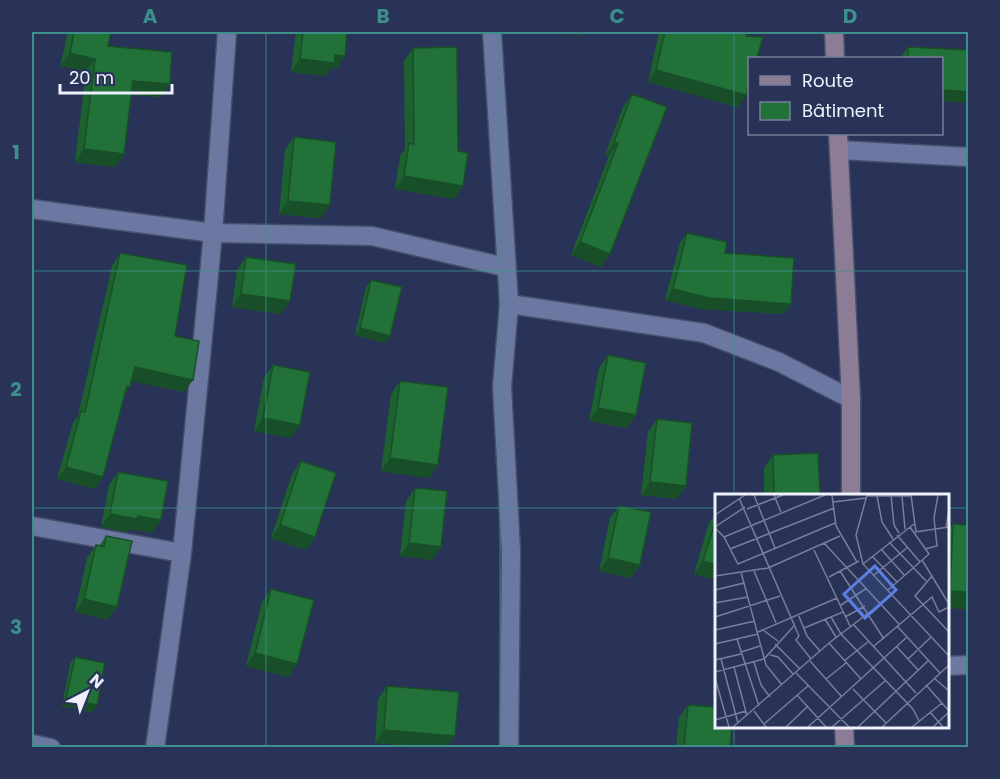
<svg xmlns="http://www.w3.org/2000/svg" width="1000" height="779" font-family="Poppins,sans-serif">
<rect width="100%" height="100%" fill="#283357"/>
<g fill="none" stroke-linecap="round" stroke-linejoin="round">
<defs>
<path id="street" d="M492,32L509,304L502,387L511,551L509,748
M839,150L968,157
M32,209L213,233L372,236L505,267
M509,304L704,333L779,362L851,399
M32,526L182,553
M948,666L968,665
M32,744L51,748
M155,748L182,553L213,233L227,32"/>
<path id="secondary" d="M834,32L835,58
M838,134L851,399V496
M844,726L845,748"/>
</defs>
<use href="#street" stroke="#464e6a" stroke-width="21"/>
<use href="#secondary" stroke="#464e6a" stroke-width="21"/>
<use href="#street" stroke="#6b79a2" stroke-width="18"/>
<use href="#secondary" stroke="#8c7c95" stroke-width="18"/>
</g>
<path fill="#1d6131" d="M68,32H111L108,46L170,84L161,97L132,95L124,154L115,167L75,162L86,71L60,66Z
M296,32H347L345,56L336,69L331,68L325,76L291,72Z
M659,32H746V95L738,107L648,82Z
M908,47L942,58H900Z
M413,48L458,151L463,186L454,199L395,189L400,156L405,149L404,61Z
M632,94L610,254L601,267L571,255L609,156L605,155L623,107Z
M294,137L321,218L279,214L285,150Z
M687,233L725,253L791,304L784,314L701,309L665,300L680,243Z
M120,253L175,336L184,392L132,381L130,387L124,395L103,477L95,489L57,479L73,423L78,416L112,266Z
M246,257L281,314L232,307L237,270Z
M371,280L390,336L385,343L355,335L366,287Z
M608,355L627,428L589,421L599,368Z
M273,365L291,438L254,431L264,378Z
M400,381L438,465L429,478L381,471L391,394Z
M657,419L677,499L641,495L648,432Z
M773,455L820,495H764V468Z
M301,461L315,537L306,550L271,538L292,474Z
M118,472L152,533L130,529L128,532L101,527L109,485Z
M415,488L441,547L432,560L400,556L406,501Z
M619,506L640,565L631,578L599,571L610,518Z
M717,512V580L694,574L709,523Z
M953,524L969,609L948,608V532Z
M106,536L108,620L75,612L87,558L96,545L99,546Z
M271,589L297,664L288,677L246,666L262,602Z
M75,657L97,705L92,712L62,706L70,664Z
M387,686L455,736L447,747H429L375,743L378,699Z
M688,705L730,747H676L679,718Z"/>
<path fill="#184f28" d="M566,32H582L579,36Z
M70,53L95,59L86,71L60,66Z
M335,55L345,56L336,69L331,68L325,76L291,72L300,59Z
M656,70L746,95L738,107L648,82Z
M133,81L170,84L161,97L124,94Z
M942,90L969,92V103L942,101Z
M614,142L618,143L609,156L605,155Z
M84,149L124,154L115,167L75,162Z
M404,176L463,186L454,199L395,189Z
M288,201L330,205L321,218L279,214Z
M580,242L610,254L601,267L571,255Z
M673,289L791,304L784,314L701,309L665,300Z
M241,294L290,301L281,314L232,307Z
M360,328L390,336L385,343L355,335Z
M135,367L193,380L184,392L126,380Z
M127,386L130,387L122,399Z
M598,408L636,415L627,428L589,421Z
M263,418L300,425L291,438L254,431Z
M390,458L438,465L429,478L381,471Z
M66,467L103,477L95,489L57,479Z
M650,482L686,486L677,499L641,495Z
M110,514L138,516L161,520L152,533L130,529L128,532L101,527Z
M280,525L315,537L306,550L271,538Z
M409,543L441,547L432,560L400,556Z
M608,558L640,565L631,578L599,571Z
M703,561L717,565V580L694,574Z
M950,591L969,592V609L948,608V595Z
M84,599L117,607L108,620L75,612Z
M255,653L297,664L288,677L246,666Z
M66,699L97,705L92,712L62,706Z
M384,730L455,736L447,747H429L375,743Z"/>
<path fill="#227139" stroke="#184f28" stroke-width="1.5" d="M74,32H111L108,46L172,52L170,84L133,81L124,154L84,149L95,59L70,53Z
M303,32H347L345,56L335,55L334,63L300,59Z
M665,32H746V36L763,37L757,58H750V84L746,95L656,70Z
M457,47L458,151L468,153L463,186L404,176L409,143L414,144L413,48Z
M908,47L969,50V92L942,90V58H908Z
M632,94L667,107L610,254L580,242L618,143L614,142Z
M294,137L336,142L330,205L288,201Z
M687,233L727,242L725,253L794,258L791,304L709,298L673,289Z
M120,253L187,265L175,336L199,341L193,380L135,367L130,387L127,386L103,477L66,467L81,411L85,412Z
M246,257L296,264L290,301L241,294Z
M371,280L402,287L390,336L360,328Z
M608,355L646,363L636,415L598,408Z
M273,365L310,372L300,425L263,418Z
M400,381L448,387L438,465L390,458Z
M657,419L692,423L686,486L650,482Z
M818,453L820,495H774L773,455Z
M301,461L336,473L315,537L280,525Z
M118,472L168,481L161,520L138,516L137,519L110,514Z
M415,488L447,491L441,547L409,543Z
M619,506L651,512L640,565L608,558Z
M717,516V565L703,561Z
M953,524L969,525V592L950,591Z
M106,536L132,541L117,607L84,599L96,545L104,547Z
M271,589L314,600L297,664L255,653Z
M75,657L105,663L97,705L66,699Z
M387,686L459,692L455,736L384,730Z
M688,705L717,707V726H732L730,747H684Z"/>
<path fill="none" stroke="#3c8f8a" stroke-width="1.5" stroke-opacity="0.55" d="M266,32V748M500,32V748M734,32V496M32,271H968M32,508H716M948,508H968M734,726V748"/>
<g transform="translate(715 494)">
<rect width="234" height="234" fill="#283357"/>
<path fill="none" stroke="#777f99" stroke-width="1.5" d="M39,1L60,54M59,1L66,18M117,1L121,32L142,68M152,1L141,41L148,70L234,162M176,1L179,31L184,39M196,1L201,38M152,2H196M162,2L167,28L178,45M187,2L190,35M24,4L84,142L81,146L96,165M118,8L151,4M32,15L68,1M0,21L30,1M0,33L30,13M231,33L234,15M0,34L9,43L23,70L120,29M200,38L234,33M182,41L205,68M9,43L110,1M174,48L211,87M109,49L184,130M15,55L119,14M166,55L190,82M210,55L222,52L219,24L223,1M99,56L135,132M157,62L182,88M207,66L234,110M148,70L199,30M39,77L61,129M125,77L169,145M26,78L51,171L67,191M159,81L193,53M0,82L53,74L125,42M217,82L200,102L234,138M114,83L144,67M0,96L29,89M173,96L214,60L195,33M0,109L33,103M126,111L152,94M83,120L92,142L105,157M0,123L65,102M116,123L126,140L198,215L204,227M130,123L150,112M110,125L121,143M138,130L201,199M182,132L225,179M89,134L128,118M0,136L40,127M48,136L63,147M43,138L122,104M22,145L44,212M114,149L146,185M0,150L43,140M60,150L85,175M159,152L217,103L224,118L234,113M182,153L203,176M26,158L45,152M55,161L63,163L78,180M6,165L23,229M193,165L216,143M0,166L26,160M95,167L127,203M129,167L154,147M39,168L46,191L55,203M19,173L32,222M0,178L49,165L79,132M81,179L134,233M0,184L14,233M219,184L234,197M111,185L131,169M211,191L234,217M138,195L171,229M82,201L111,233M39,217L51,233M215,218L228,233M0,226L31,217M49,230L94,191M18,233L114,149L177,101M71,233L93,212M93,233L192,143M117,233L170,187M143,233L214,166M167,233L234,171M197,233L227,209M218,233L234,218"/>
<path fill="#5c7fe2" fill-opacity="0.15" stroke="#5c7fe2" stroke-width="3" d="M160,72L181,96L150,124L129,100Z"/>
<rect width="234" height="234" fill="none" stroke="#eef1fb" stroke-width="3"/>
</g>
<rect width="1000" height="779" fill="none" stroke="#283357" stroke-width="66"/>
<rect x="748" y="57" width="195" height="78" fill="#283357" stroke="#777f99" stroke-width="1.5"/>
<rect x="760" y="76" width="30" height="9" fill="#8c7c95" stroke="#777f99" stroke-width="1.5"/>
<text x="802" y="87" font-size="18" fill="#eef1fb">Route</text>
<rect x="760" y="102" width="30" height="18" fill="#227139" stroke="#777f99" stroke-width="1.5"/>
<text x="802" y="117" font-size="18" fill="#eef1fb">Bâtiment</text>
<g transform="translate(87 692) rotate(42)" stroke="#283357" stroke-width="4.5" paint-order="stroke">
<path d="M0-4.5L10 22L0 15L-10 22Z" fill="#eef1fb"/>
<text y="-9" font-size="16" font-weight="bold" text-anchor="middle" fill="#eef1fb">N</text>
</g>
<path d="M60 84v9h112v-9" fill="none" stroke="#eef1fb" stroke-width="3"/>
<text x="69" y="84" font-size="18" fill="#eef1fb" stroke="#283357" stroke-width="4.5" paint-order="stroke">20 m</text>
<rect x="33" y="33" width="934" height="713" fill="none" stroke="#3c8f8a" stroke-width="2"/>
<g font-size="20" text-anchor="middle" font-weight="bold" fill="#3c8f8a">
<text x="150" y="23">A</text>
<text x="383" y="23">B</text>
<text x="617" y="23">C</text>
<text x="850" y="23">D</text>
<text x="16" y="159">1</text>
<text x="16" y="396">2</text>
<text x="16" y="634">3</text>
</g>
</svg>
